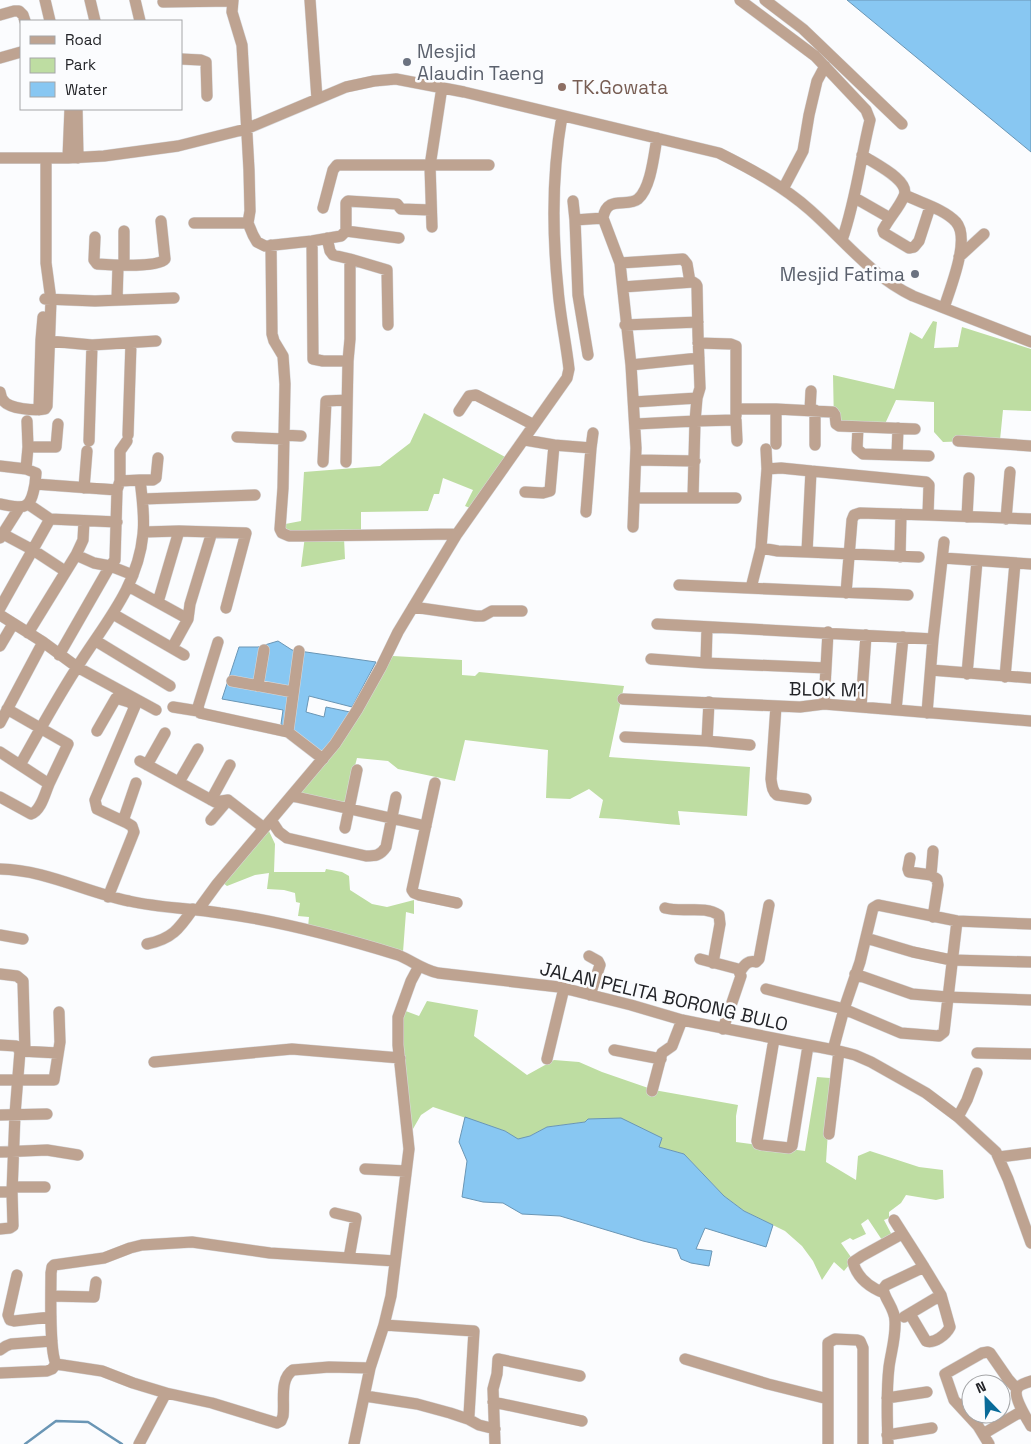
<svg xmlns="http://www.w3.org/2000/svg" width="1031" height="1444" font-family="'Space Grotesk',sans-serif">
<rect width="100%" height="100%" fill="#fbfcfe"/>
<path fill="#bedda2" d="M933,321L937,322L934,348L958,347L962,327L1031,349V411L1003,410L1000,440L943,442L934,432V402L896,400L884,426L834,425L833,375L894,389L910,332L922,339Z
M424,413L507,458L470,508L465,506L473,490L443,478L439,494H434L428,511L361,512V532L344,538L345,559L301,567L305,536L284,533L280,525L301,521L304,472L380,466L410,443Z
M393,656L462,660V675L475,676L479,672L624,686L609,757L750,767L747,816L678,811L680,825C653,823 627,819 599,818L603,800L589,789L570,799L546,798L548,750L465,740L455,781L398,769L388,761L357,758L345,805L299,794L326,761Z
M268,829L275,844L274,872H325L326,869L342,872L349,876L350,890L372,904L387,907L414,900V914L406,912L403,952L308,927L309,917L298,916L300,903L296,902L295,893L284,890L267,889L269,873L255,875L227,886L223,883Z
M427,1001L478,1010L474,1036L527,1075L554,1060L579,1062L602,1072L654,1090L738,1105L736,1116V1142L805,1151L817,1077L830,1078L829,1116L826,1162L856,1180L858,1156L870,1151L919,1167L943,1170L944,1198L936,1200L906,1195L901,1203L889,1212V1218L884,1220L894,1239L884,1243L868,1219L861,1224L866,1234L853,1240L850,1238L841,1243L853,1260L844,1271L834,1262L822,1280L813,1261L802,1246L785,1231L744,1211L724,1196L684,1154L658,1147L662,1138L585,1122L547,1127L530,1136L518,1140L505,1131L433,1107L421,1115L406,1141L401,1097L403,1010L419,1016Z"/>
<path fill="#88c7f2" stroke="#6a96b5" d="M847,0H1031V152Z
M278,641L292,650L376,662L352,707L309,696L306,712L324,717L326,707L350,712L325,750L319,752L281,724L283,710L222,699L239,647H258Z
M465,1117L505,1131L518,1139L530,1136L547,1127L585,1122L588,1119L621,1118L662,1138L659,1147L684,1154L724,1196L744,1211L773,1225L766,1247L705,1228L696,1249L712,1251L709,1266L691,1263L681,1259L677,1249L643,1241L560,1216L522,1214L503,1203L483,1202L462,1197L467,1161L459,1142Z"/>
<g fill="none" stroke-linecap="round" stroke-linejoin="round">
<path stroke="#6a96b5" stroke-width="2.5" d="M25,1444L56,1421L88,1422L122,1444"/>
<defs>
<path id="minor" d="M45,0L50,21
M90,0L95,21
M135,0L140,21
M233,0L232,12L242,45L249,170L250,211L248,223L253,235L257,242L265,246L312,241L341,236L346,231V203L348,201L397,204L401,209L431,210
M310,0L317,99
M740,0L815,56L866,110L870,120C860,161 856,200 842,240
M765,0L803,29L902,124
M163,2L233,1
M0,15L14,11H19L23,15L25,21
M0,58L21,52
M181,59L201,60L206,62L207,96
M77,109L78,158
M862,155C873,163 911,180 904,196C899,208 889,218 883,230L884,233L909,248L914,247L919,241L930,207
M0,158H68L104,156L178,146L246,129L346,87L374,81L396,79L464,92L719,153C751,169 783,186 810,210C844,240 871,276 913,296L1031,342
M68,158L70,109
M783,189L803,151L809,115L817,81L825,66
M905,195C921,203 944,209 956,222C971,239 950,288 944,308
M855,198L890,218
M573,201L575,220
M323,208L333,170L337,165H489
M194,223H248
M432,227L430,166L442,87
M124,231V265
M346,231L399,238
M95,237L94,260L97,264C111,265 158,268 165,259L161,221
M327,238L330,251L333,255L350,259
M312,241L313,359L323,361H348L350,339V259L387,270L388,325
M271,245L272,334L274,341L283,356L285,384L283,488L280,529L282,533L289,536H304L457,534
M959,257L984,234
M620,263L683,259L687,264L690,282
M623,287L693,282L696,284L697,286L698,335L700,388L697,398L695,421L636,424
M45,299L95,301L174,298
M117,300L118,266
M625,325L698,322
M49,341L92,345L156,341
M698,343L731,344L736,346V416
M588,355L578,295L575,220L603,218
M631,365L699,358
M0,392C1,395 1,398 3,400C8,409 36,411 45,409L47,406L51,300L46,263V158
M634,402L697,398
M737,409H776L833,412L835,415L836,424L839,426L915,429
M39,410L41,340L43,317
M810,410L811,391
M815,410V445
M459,411L469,396L476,395L534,425
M858,427L857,449L863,454L929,456
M128,435L131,343
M284,435L301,436
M237,437L284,439
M525,440L554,445L550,491L543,493L525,492
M89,441L92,345
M958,441L1031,446
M776,444V409
M554,445L591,448L586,512
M28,447H56L58,424
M591,448L593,433
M766,449L767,469
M897,455L898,428
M636,460L695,461
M323,462L326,401L347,400
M346,462L348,361
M0,466L26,469
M140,480H153L156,478L158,458
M120,481V451L127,441
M84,488L87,451
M634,498H736
M693,498L695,421L736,420L737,441
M143,499L255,495
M0,504C24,508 30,512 35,484
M28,504L50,519
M967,517L969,478
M1006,519L1010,472
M633,527L636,448L631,365L620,263L603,218C607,194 627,208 638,199C651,188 654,154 657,138
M144,532L179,531L246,533L226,608
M3,534L33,550L65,571
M0,538L19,508
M761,548L778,551L807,552L811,471L926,482L929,485L928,515L1031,519
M807,552L919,557
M76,555L83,540L84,521
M900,557L901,514
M943,558L1031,564
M679,585L908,595
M128,586L188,619L190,604L212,532
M751,588L761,548L767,469L781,468L811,471
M846,593L852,520L854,515L860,513L928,515
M158,602L179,531
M413,607L476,616H483L492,611H522
M0,608L50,519L117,522
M113,614L184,655
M0,615L43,642L77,667L156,710
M657,624L933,639
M28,633L76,555L94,563L110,566L115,560L117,490
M96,641L170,686
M218,642L198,707L200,713L288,732L323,759
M0,646L13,624
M172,648L188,619
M59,655L110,566L133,575
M651,659L706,663L707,627
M706,663L826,668
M931,670L1031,678
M967,674L977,561
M1005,677L1015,563
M232,681L293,692
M258,686L264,650
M623,699L800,707L824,704L1031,721
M824,704L828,632
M776,706L771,779C772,786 772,791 777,795L806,799
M173,707L198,711
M861,707L866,635
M7,709L68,744L49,784
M896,710L903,637
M927,713L933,639L944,542
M0,723L43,642
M97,731L116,698L129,702L135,706L95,800L97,809L127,823L132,826L134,832L108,897
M288,732L299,651
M625,737L707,741L709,702
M707,741L750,745
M0,752L49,784C45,793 41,811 31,814L0,797
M140,761L215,802L228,800L264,828
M20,765C38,733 56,700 76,669C103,625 138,588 143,534C145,516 142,497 140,480L120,481L117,490L35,484L36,473L26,469L28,447L27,421
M147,765L165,733
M179,782L198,749
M435,783L412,890L414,893L419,895L457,903
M292,796L426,826
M211,800L230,765
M211,820L228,800
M271,820L279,832L287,838L366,856C375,856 380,856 386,847L396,797
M123,821L136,783
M345,828L357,770
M910,858L908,869L909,872L931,875
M0,869C46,870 85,892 129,901C159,908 189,908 220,913C280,921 340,937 398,955C413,961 421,969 438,973L559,987L631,1005L682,1020L839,1051L855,1055L871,1062L926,1093L958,1117L996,1152L1008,1179L1031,1243
M665,908C683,913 704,905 719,915L720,924L713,963
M198,910L217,884L335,744L357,710L381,667L398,632L457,534L567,378L569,369C566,342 560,316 558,289C552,231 552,173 562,116
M933,917L938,885L937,879L931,875L933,851
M0,935L23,939
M866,938L913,952L951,960L1031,962
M147,944C172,939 179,929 193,909
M589,956L598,961L600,965L590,995
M700,959L738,969L741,976L723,1029
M740,972C744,965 748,960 756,962L759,959L769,905
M0,974L17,976L23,981L25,1051
M855,974L912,994L947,997L1031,1000
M766,989L844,1009L901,1033L939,1036L944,1032L957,921
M774,1039L757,1141L758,1144L762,1145L789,1148L792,1146L808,1046
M0,1045L16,1046L20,1051L15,1114L12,1192H0
M614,1050L661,1059
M833,1050L844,1009L860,962L873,908L878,905L957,921L1031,924
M20,1051L58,1053
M977,1053L1031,1054
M547,1059L564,988
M154,1062L292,1049L400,1058
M0,1080H54L60,1042L59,1012
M652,1091L662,1053L672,1046L682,1020
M0,1115L47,1114
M958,1117L967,1100L977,1073
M829,1134L839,1051
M0,1152L47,1150L78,1155
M999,1157L1031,1153
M365,1169L406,1171
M12,1187H45
M335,1213L356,1218L349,1258
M0,1229L10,1228L13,1226L12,1192
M17,1275L8,1315L10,1320L14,1321L51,1317
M884,1293C869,1287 857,1278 853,1262L862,1256L902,1234
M51,1296L94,1297L96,1282
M910,1314L926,1341C934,1344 946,1335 950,1327L941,1295
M904,1317L941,1295L924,1267
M0,1350L6,1346L11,1344L52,1341
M685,1359L768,1384L828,1399
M0,1373L47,1371L52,1369L56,1364
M1031,1381C1027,1383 1019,1384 1017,1389C1013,1397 1027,1419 1031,1426
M166,1393L133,1383L102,1371L56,1364C49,1350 51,1291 51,1273L52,1267L54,1265L104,1258L130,1248L142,1245L192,1242L270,1253L395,1261
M365,1396L417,1404L450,1413L468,1419L469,1415L474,1331L384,1325
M887,1398L927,1392
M493,1402L582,1421
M960,1406L971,1400
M468,1419L479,1425L495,1429
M983,1434L1022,1411
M887,1435L932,1428
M139,1444L166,1393L212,1403L277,1423L281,1421L283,1416C285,1402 279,1379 293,1370L329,1367L370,1368
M354,1444L370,1368L384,1325L391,1296L409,1149L398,1045V1017L411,981L419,966
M495,1444L493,1389L497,1374L498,1359L580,1376
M828,1444V1343L835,1339L857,1340L860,1341L863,1348V1444
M888,1444C887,1418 886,1393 889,1367C891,1352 896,1337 895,1321C895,1309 885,1300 883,1289L886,1285L924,1267L894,1220
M989,1444L978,1426L954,1400L945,1374L982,1353L988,1352L990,1353L1008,1379L1017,1389"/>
</defs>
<use href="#minor" stroke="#d8d9dc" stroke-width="12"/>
<use href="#minor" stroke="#bea391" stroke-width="11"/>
</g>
<g fill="#6b7280" stroke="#fbfcfe" stroke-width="2">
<circle cx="407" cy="62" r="5"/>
<circle cx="915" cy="274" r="5"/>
</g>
<circle fill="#8d6e63" stroke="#fbfcfe" stroke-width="2" cx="562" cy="87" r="5"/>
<g text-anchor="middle" stroke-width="5" stroke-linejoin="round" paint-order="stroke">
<g font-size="19" fill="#5b616d" stroke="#fbfcfe" text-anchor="start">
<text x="417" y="58">Mesjid<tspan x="417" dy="22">Alaudin Taeng</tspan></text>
<text x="905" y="281" text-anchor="end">Mesjid Fatima</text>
</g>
<g font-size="19" fill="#785e54" stroke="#fbfcfe" text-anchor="start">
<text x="572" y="94">TK.Gowata</text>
</g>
<g font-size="19" fill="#232428" stroke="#fbfcfe">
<text transform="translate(827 689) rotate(1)" y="7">BLOK M1</text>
<text transform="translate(664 996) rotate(13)" y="7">JALAN PELITA BORONG BULO</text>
</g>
</g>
<rect x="20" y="20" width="162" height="90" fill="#fbfcfe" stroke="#a5a6a8"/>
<rect x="30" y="36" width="25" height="8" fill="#bea391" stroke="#a5a6a8"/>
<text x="65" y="45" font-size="15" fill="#232428">Road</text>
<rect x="30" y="58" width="25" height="15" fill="#bedda2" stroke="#a5a6a8"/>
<text x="65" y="70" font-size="15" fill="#232428">Park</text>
<rect x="30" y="82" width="25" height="15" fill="#88c7f2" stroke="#a5a6a8"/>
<text x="65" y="95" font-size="15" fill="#232428">Water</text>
<g transform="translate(986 1399) rotate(337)"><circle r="24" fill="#fbfcfe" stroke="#a5a6a8"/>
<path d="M0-4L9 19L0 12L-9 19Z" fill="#096b99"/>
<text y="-8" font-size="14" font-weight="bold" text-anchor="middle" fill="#232428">N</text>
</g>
</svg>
